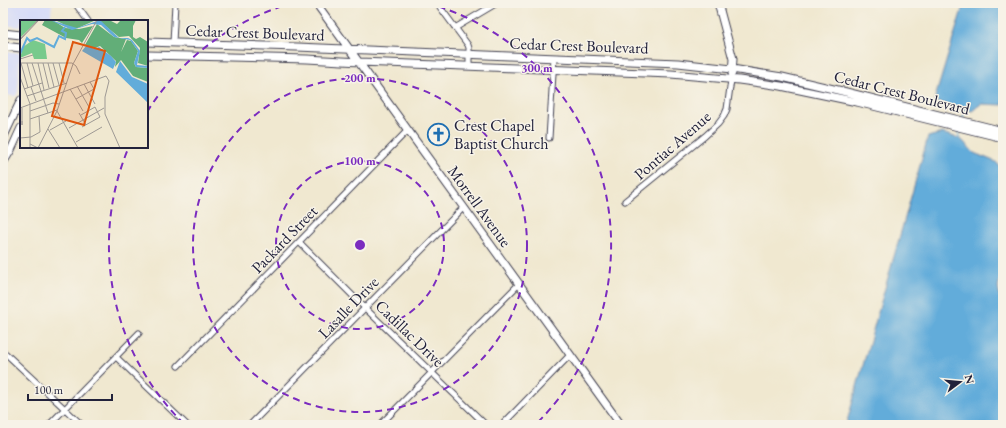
<svg xmlns="http://www.w3.org/2000/svg" width="1006" height="428" font-family="'EB Garamond',serif">
<rect width="100%" height="100%" fill="#f7f3e8"/>
<filter id="ink" filterUnits="userSpaceOnUse"><feTurbulence type="fractalNoise" baseFrequency=".025" numOctaves="2"/><feDisplacementMap in="SourceGraphic" scale="8" xChannelSelector="R" yChannelSelector="G"/><feConvolveMatrix kernelMatrix="1 2 1 2 8 2 1 2 1" color-interpolation-filters="sRGB"/></filter>
<filter id="wash" filterUnits="userSpaceOnUse"><feTurbulence type="fractalNoise" baseFrequency=".012" numOctaves="4" result="noise"/><feDisplacementMap in="SourceGraphic" scale="16" xChannelSelector="R" yChannelSelector="G"/><feGaussianBlur stdDeviation="0.9" result="paint"/><feColorMatrix in="noise" values="0 0 0 0 0 0 0 0 0 0 0 0 0 0 0 0 0 1.4 0 .05"/><feComposite in="paint" operator="in"/></filter>
<g filter="url(#wash)">
<rect width="100%" height="100%" fill="#f0e8d0"/>
<path fill="#d3d9f9" d="M3,3H54L52,5L50,21H21V27L3,25Z
M3,51L20,53L18,92L16,96L3,95Z"/>
<path fill="#62acda" stroke="#42678a" d="M964,3H1003V105L981,104L972,111L934,101Z
M942,133L958,138L963,141L974,153L996,162L1003,170V265L998,287L1001,304L1003,306V425H846L928,137Z"/>
<g fill="none" stroke-linecap="round" stroke-linejoin="round">
<path stroke="#62acda" stroke-width="1.5" d="M963,118L966,108
M958,140L960,130"/>
</g>
</g>
<g filter="url(#ink)">
<g fill="none" stroke-linecap="round" stroke-linejoin="round">
<defs>
<path id="street" d="M75,3L88,21
M437,3L468,45L469,48V66
M455,28L497,3
M173,43L175,3
M549,138L554,58
M3,149L11,150
M625,201L705,136L718,124L724,116L727,109L731,80
M299,242L365,308L486,425
M3,351L82,425
M116,357L187,425
M178,366L408,130
M49,425L139,333
M250,425L464,207
M380,425L519,284
M502,425L570,355"/>
<path id="secondary" d="M316,3L621,425
M718,3L733,59L732,73
M3,33L21,35
M147,42L297,47L678,63L732,69L782,77L842,91L1003,131
M3,46L21,48
M147,55L307,59L360,62L671,74L739,80L781,86L857,102L1003,138
M3,138L21,100
M3,163L11,150L21,128"/>
</defs>
<use href="#street" stroke="#414051" stroke-width="7"/>
<use href="#secondary" stroke="#414051" stroke-width="9"/>
<use href="#street" stroke="#fff" stroke-width="5"/>
<use href="#secondary" stroke="#fff" stroke-width="7"/>
</g>
</g>
<g fill="none" stroke="#7b2cbf" stroke-width="2" stroke-dasharray="7 5">
<circle cx="360" cy="245" r="84"/>
<circle cx="360" cy="245" r="167"/>
<path d="M184 424A251 251 0 0 1 128 149M147 112A251 251 0 0 1 293 3M427 3A251 251 0 0 1 536 424"/>
</g>
<defs>
<symbol id="church-ring" viewBox="-11 -11 22 22"><circle r="9.5" fill="#f7f3e8" stroke="#1f6fb2" stroke-width="1.5"/><path d="M-1.2-6h2.4v3.5h3.3v2.4h-3.3V6h-2.4V-.1h-3.3v-2.4h3.3Z" fill="#1f6fb2"/></symbol>
</defs>
<g fill-rule="evenodd">
<use href="#church-ring" x="426" y="122" width="25" height="25"/>
</g>
<g text-anchor="middle" stroke-width="3" stroke-linejoin="round" paint-order="stroke">
<g font-size="16" fill="#22223b" stroke="#f7f3e8">
<text transform="translate(255 32) rotate(2)" y="6">Cedar Crest Boulevard</text>
<text transform="translate(579 45) rotate(2)" y="6">Cedar Crest Boulevard</text>
<text transform="translate(902 92) rotate(14)" y="6">Cedar Crest Boulevard</text>
<text transform="translate(672 145) rotate(-41)" y="6">Pontiac Avenue</text>
<text transform="translate(480 206) rotate(54)" y="6">Morrell Avenue</text>
<text transform="translate(284 239) rotate(-46)" y="6">Packard Street</text>
<text transform="translate(348 307) rotate(-46)" y="6">Lasalle Drive</text>
<text transform="translate(410 333) rotate(44)" y="6">Cadillac Drive</text>
</g>
<g font-size="16" fill="#22223b" stroke="#f7f3e8" text-anchor="start">
<text x="454" y="131">Crest Chapel<tspan x="454" dy="18">Baptist Church</tspan></text>
</g>
</g>
<g transform="translate(20 20)">
<rect width="128" height="128" fill="#f0e8d0"/>
<path d="M0,0H18L0,18ZM13,20L25,24L27,39H14L12,33L0,38L3,27Z" fill="#78ca8c"/>
<path d="M25,0L34,1L45,8L59,9L73,6L62,23L59,20L46,18L22,5ZM35,0H76L58,8H51ZM78,0H89L97,4L100,1L116,0L113,6V17L116,19L120,17L128,22V46L118,43L120,28L109,16L99,17ZM77,4L94,17L106,19L101,32L107,20L111,21L118,31L114,43L116,47L128,48V62L113,56L101,40L95,47L96,41L80,26L75,28L65,25Z" fill="#62ae78"/>
<path d="M30,0L57,8L80,0L99,18H108L112,20L120,31L117,45L128,46V48L116,47L114,43L118,31L110,20L94,17L81,5L72,4L52,10ZM66,26L75,29L79,27L91,36L96,42L93,49L62,31ZM100,41L112,57L128,64V83L96,52Z" fill="#62acda"/>
<path fill="none" stroke="#62acda" stroke-width="2" d="M0,34L7,18L10,21L17,18L34,27L39,16L45,19L46,13L42,11L45,7"/>
<path fill="none" stroke="#9e9994" stroke-width="1" d="M0,19L18,0M0,20L19,0M0,39L13,35M0,43H52L56,46L60,54M1,43L8,68M7,43L13,66M12,43L28,93M18,43L24,70M23,43L29,68M28,43L34,67M33,43L39,65M39,43L44,63M0,57L10,84V128M64,64L75,84M57,66L69,87M11,67L16,81M4,69L22,63M50,69L63,91M7,76L47,63M56,79L74,69L70,62M0,88L86,56L89,61L85,77V94L100,128M2,88V105V101M10,91L33,83L39,84M59,93L66,105M61,95L75,87L80,97L62,107M10,99L37,90M49,108L84,88M28,109L40,128M30,110L46,101M0,118L11,117L20,112L19,96M56,122L82,107M10,124L18,128L37,91M58,128L37,91L53,44L77,0"/>
<path fill="#de560e" fill-opacity="0.15" stroke="#de560e" stroke-width="2" d="M53,22L85,31L64,105L32,96Z"/>
<rect width="128" height="128" fill="none" stroke="#22223b" stroke-width="2"/>
</g>
<circle cx="360" cy="245" r="6" fill="#7b2cbf" stroke="#f7f3e8" stroke-width="2"/>
<g font-size="12" text-anchor="middle" font-weight="bold" fill="#7b2cbf" stroke="#f7f3e8" stroke-width="3" stroke-linejoin="round" paint-order="stroke">
<text x="537" y="72">300 m</text>
<text x="360" y="82">200 m</text>
<text x="360" y="165">100 m</text>
</g>
<rect width="1006" height="428" fill="none" stroke="#f7f3e8" stroke-width="16"/>
<g transform="translate(960 382) rotate(74)" stroke="#f7f3e8" stroke-width="3" paint-order="stroke">
<path d="M0-3L7 15L0 10L-7 15Z" fill="#22223b"/>
<text y="-6" font-size="11" font-weight="bold" text-anchor="middle" fill="#22223b">N</text>
</g>
<path d="M28 394v6h84v-6" fill="none" stroke="#22223b" stroke-width="2"/>
<text x="34" y="394" font-size="12" fill="#22223b" stroke="#f7f3e8" stroke-width="3" paint-order="stroke">100 m</text>
</svg>
